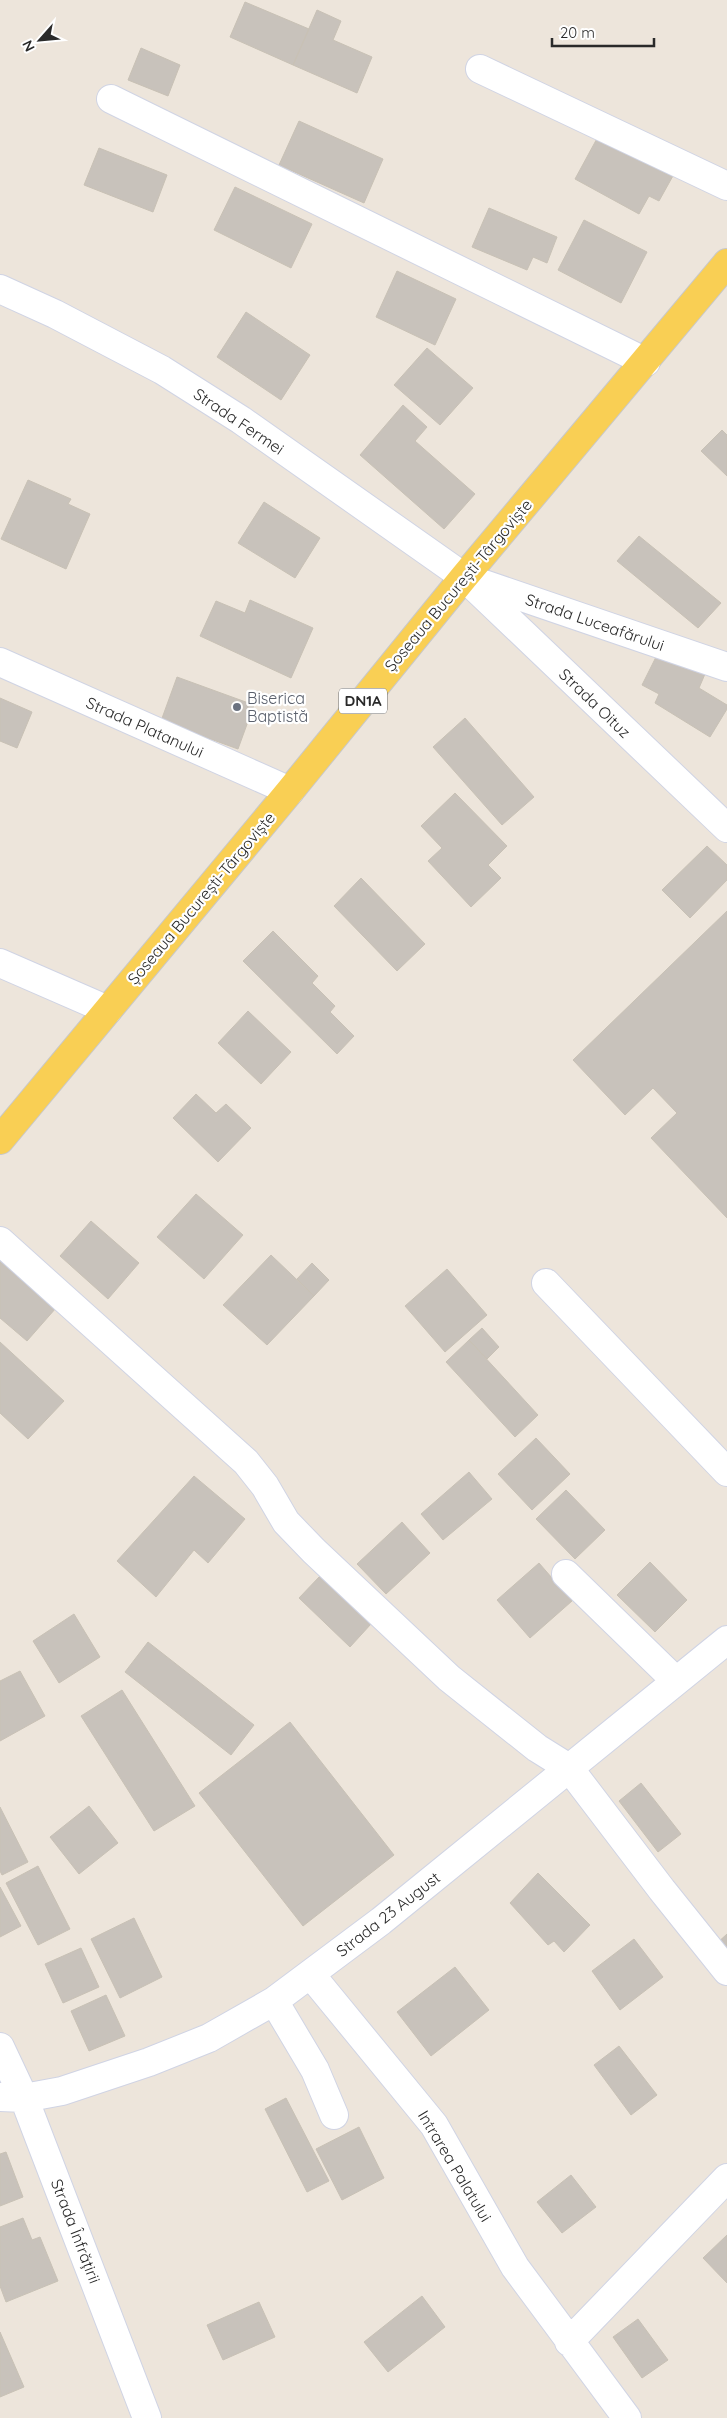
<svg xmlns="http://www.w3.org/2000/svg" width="727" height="2418" font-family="Quicksand,sans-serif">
<rect width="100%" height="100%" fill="#ede5db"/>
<path fill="#c8c2bb" stroke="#c8c1b5" d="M245,2L309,29L293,65L230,37Z
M317,10L341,21L333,40L372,57L357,93L293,65Z
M141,48L180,65L168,96L128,80Z
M299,121L383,159L364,203L279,165Z
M600,133L674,174L659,201L649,196L639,214L575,179Z
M99,148L167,175L153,212L84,185Z
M235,187L312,224L291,268L214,230Z
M489,208L557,237L547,263L533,257L527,270L472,247Z
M584,220L647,252L621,303L558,270Z
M397,271L456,299L435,345L376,317Z
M246,312L310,355L281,400L217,357Z
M427,348L473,388L440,425L394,385Z
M403,405L427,427L415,441L475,494L444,529L360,455Z
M722,430L727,435V476L701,451Z
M28,480L71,499L68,504L90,514L66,569L1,539Z
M264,502L320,538L295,578L238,543Z
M639,536L721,603L698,628L617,561Z
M250,600L313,628L291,678L200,636L216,601L245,613Z
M656,657L705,674L699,688L727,705V709L710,737L655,703L659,694L642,685Z
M177,677L254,705L238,749L161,721Z
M0,698L32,712L17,748L0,741Z
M465,718L534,797L502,825L433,747Z
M455,793L507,846L488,865L501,878L471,907L428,861L442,848L421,826Z
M707,846L727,865V880L690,918L662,890Z
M361,878L425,944L397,971L334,906Z
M727,911V1218L651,1138L677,1113L653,1088L625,1115L573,1060Z
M273,931L318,976L312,983L335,1006L330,1012L354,1036L337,1054L243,961Z
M248,1011L291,1052L261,1084L218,1043Z
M196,1094L216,1113L226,1104L251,1128L218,1162L173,1118Z
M196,1194L243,1235L204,1279L157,1237Z
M91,1221L139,1263L108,1299L60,1256Z
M271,1255L314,1296L267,1345L223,1305Z
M0,1260L56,1308L27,1341L0,1318Z
M312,1263L329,1280L314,1296L297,1279Z
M447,1269L487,1315L445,1352L405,1306Z
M482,1328L499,1347L487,1359L469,1340Z
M469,1340L538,1415L515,1437L446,1362Z
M0,1342L64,1401L28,1439L0,1413Z
M536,1438L570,1474L532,1510L498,1474Z
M469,1472L492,1499L443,1540L421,1514Z
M194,1476L245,1519L208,1563L194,1550L156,1597L117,1561Z
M566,1490L605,1530L575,1559L536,1519Z
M402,1522L430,1553L386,1594L357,1564Z
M650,1562L687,1600L655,1632L617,1595Z
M539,1563L572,1601L530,1638L497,1600Z
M320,1576L371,1624L350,1647L299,1598Z
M74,1614L100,1657L59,1683L33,1641Z
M148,1642L254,1725L231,1755L125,1672Z
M20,1671L45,1716L0,1741V1681Z
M122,1690L195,1806L154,1831L81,1716Z
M290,1722L394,1855L303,1926L199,1793Z
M641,1783L681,1834L658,1852L619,1801Z
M89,1806L118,1843L79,1874L50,1837Z
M0,1807L28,1862L2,1875L0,1871Z
M38,1866L70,1929L38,1945L6,1883Z
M538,1873L590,1925L564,1952L554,1941L548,1945L510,1903Z
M0,1887L21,1926L0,1937Z
M134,1918L162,1977L120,1998L91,1939Z
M727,1934V1956L716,1944Z
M634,1939L663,1977L620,2010L592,1971Z
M81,1948L99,1987L63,2003L45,1964Z
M455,1967L489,2010L431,2056L397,2012Z
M106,1995L125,2036L89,2051L71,2011Z
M619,2046L657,2095L631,2115L594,2065Z
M286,2098L329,2181L307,2192L265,2109Z
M359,2127L384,2178L342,2200L316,2149Z
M6,2152L23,2197L0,2206V2154Z
M571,2175L596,2207L562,2233L537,2202Z
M23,2218L32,2240L40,2237L58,2281L6,2302L0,2286V2227Z
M727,2235V2283L703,2258Z
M422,2296L445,2327L388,2372L364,2342Z
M259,2302L275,2337L223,2360L207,2325Z
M638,2319L668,2360L642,2378L613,2337Z
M0,2332L24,2387L0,2397Z"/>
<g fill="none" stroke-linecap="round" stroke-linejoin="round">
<defs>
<path id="minor" d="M480,69L727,186
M111,99L646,362
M0,289L55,314L162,370L241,420L464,577L727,828
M472,580L727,667
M0,662L290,791
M0,963L108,1010
M0,1241L246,1462L265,1486L286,1522L314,1551L449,1678L537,1748L569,1768L662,1890L727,1971
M546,1283L727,1472
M566,1574L676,1681
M311,1975L434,2125L515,2267L627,2418
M274,2001L315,2070L334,2115
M0,2047L24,2098L147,2418
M0,2097L24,2098L62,2091L149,2062L209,2038L274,2001L381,1921L727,1640
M569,2342L727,2178"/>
<path id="major" d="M0,1140L290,791L464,577L727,263"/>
</defs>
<use href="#minor" stroke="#d0d4e4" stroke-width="30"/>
<use href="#major" stroke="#c8c8c8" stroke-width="30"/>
<use href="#minor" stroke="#fff" stroke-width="28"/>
<use href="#major" stroke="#f9cf54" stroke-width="28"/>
</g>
<circle fill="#6b7280" stroke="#fff" stroke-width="2" cx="237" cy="707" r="5"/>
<g text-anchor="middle" stroke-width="4.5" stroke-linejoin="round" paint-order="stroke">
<rect fill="#fff" stroke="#6a6a6a" stroke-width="1" x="339" y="688.5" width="48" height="25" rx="4"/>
<g font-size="15" font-weight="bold" fill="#2a2a2a">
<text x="363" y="706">DN1A</text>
</g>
<g font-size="16" fill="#2a2a2a" stroke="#fff">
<text transform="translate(239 421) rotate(34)" y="6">Strada Fermei</text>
<text transform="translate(458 585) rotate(-50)" y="6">Șoseaua București-Târgoviște</text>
<text transform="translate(595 622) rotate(19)" y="6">Strada Luceafărului</text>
<text transform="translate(595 703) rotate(44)" y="6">Strada Oituz</text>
<text transform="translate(145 727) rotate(24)" y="6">Strada Platanului</text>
<text transform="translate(201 898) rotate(-50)" y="6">Șoseaua București-Târgoviște</text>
<text transform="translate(388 1914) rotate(-38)" y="6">Strada 23 August</text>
<text transform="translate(455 2166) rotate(59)" y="6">Intrarea Palatului</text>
<text transform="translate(76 2231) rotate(69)" y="6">Strada Înfrățirii</text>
</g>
<g font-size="16" fill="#5b616d" stroke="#fff" text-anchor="start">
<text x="247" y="704">Biserica<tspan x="247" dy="18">Baptistă</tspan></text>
</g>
</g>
<g transform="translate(40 40) rotate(243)" stroke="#ffffff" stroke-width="4" paint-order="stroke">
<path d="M0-4L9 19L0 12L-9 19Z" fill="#2a2a2a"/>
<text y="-8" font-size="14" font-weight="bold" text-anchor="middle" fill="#2a2a2a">N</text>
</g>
<path d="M552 38v8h102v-8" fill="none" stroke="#2a2a2a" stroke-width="2.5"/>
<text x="560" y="38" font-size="15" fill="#2a2a2a" stroke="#ffffff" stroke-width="4" paint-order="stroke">20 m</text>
</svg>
